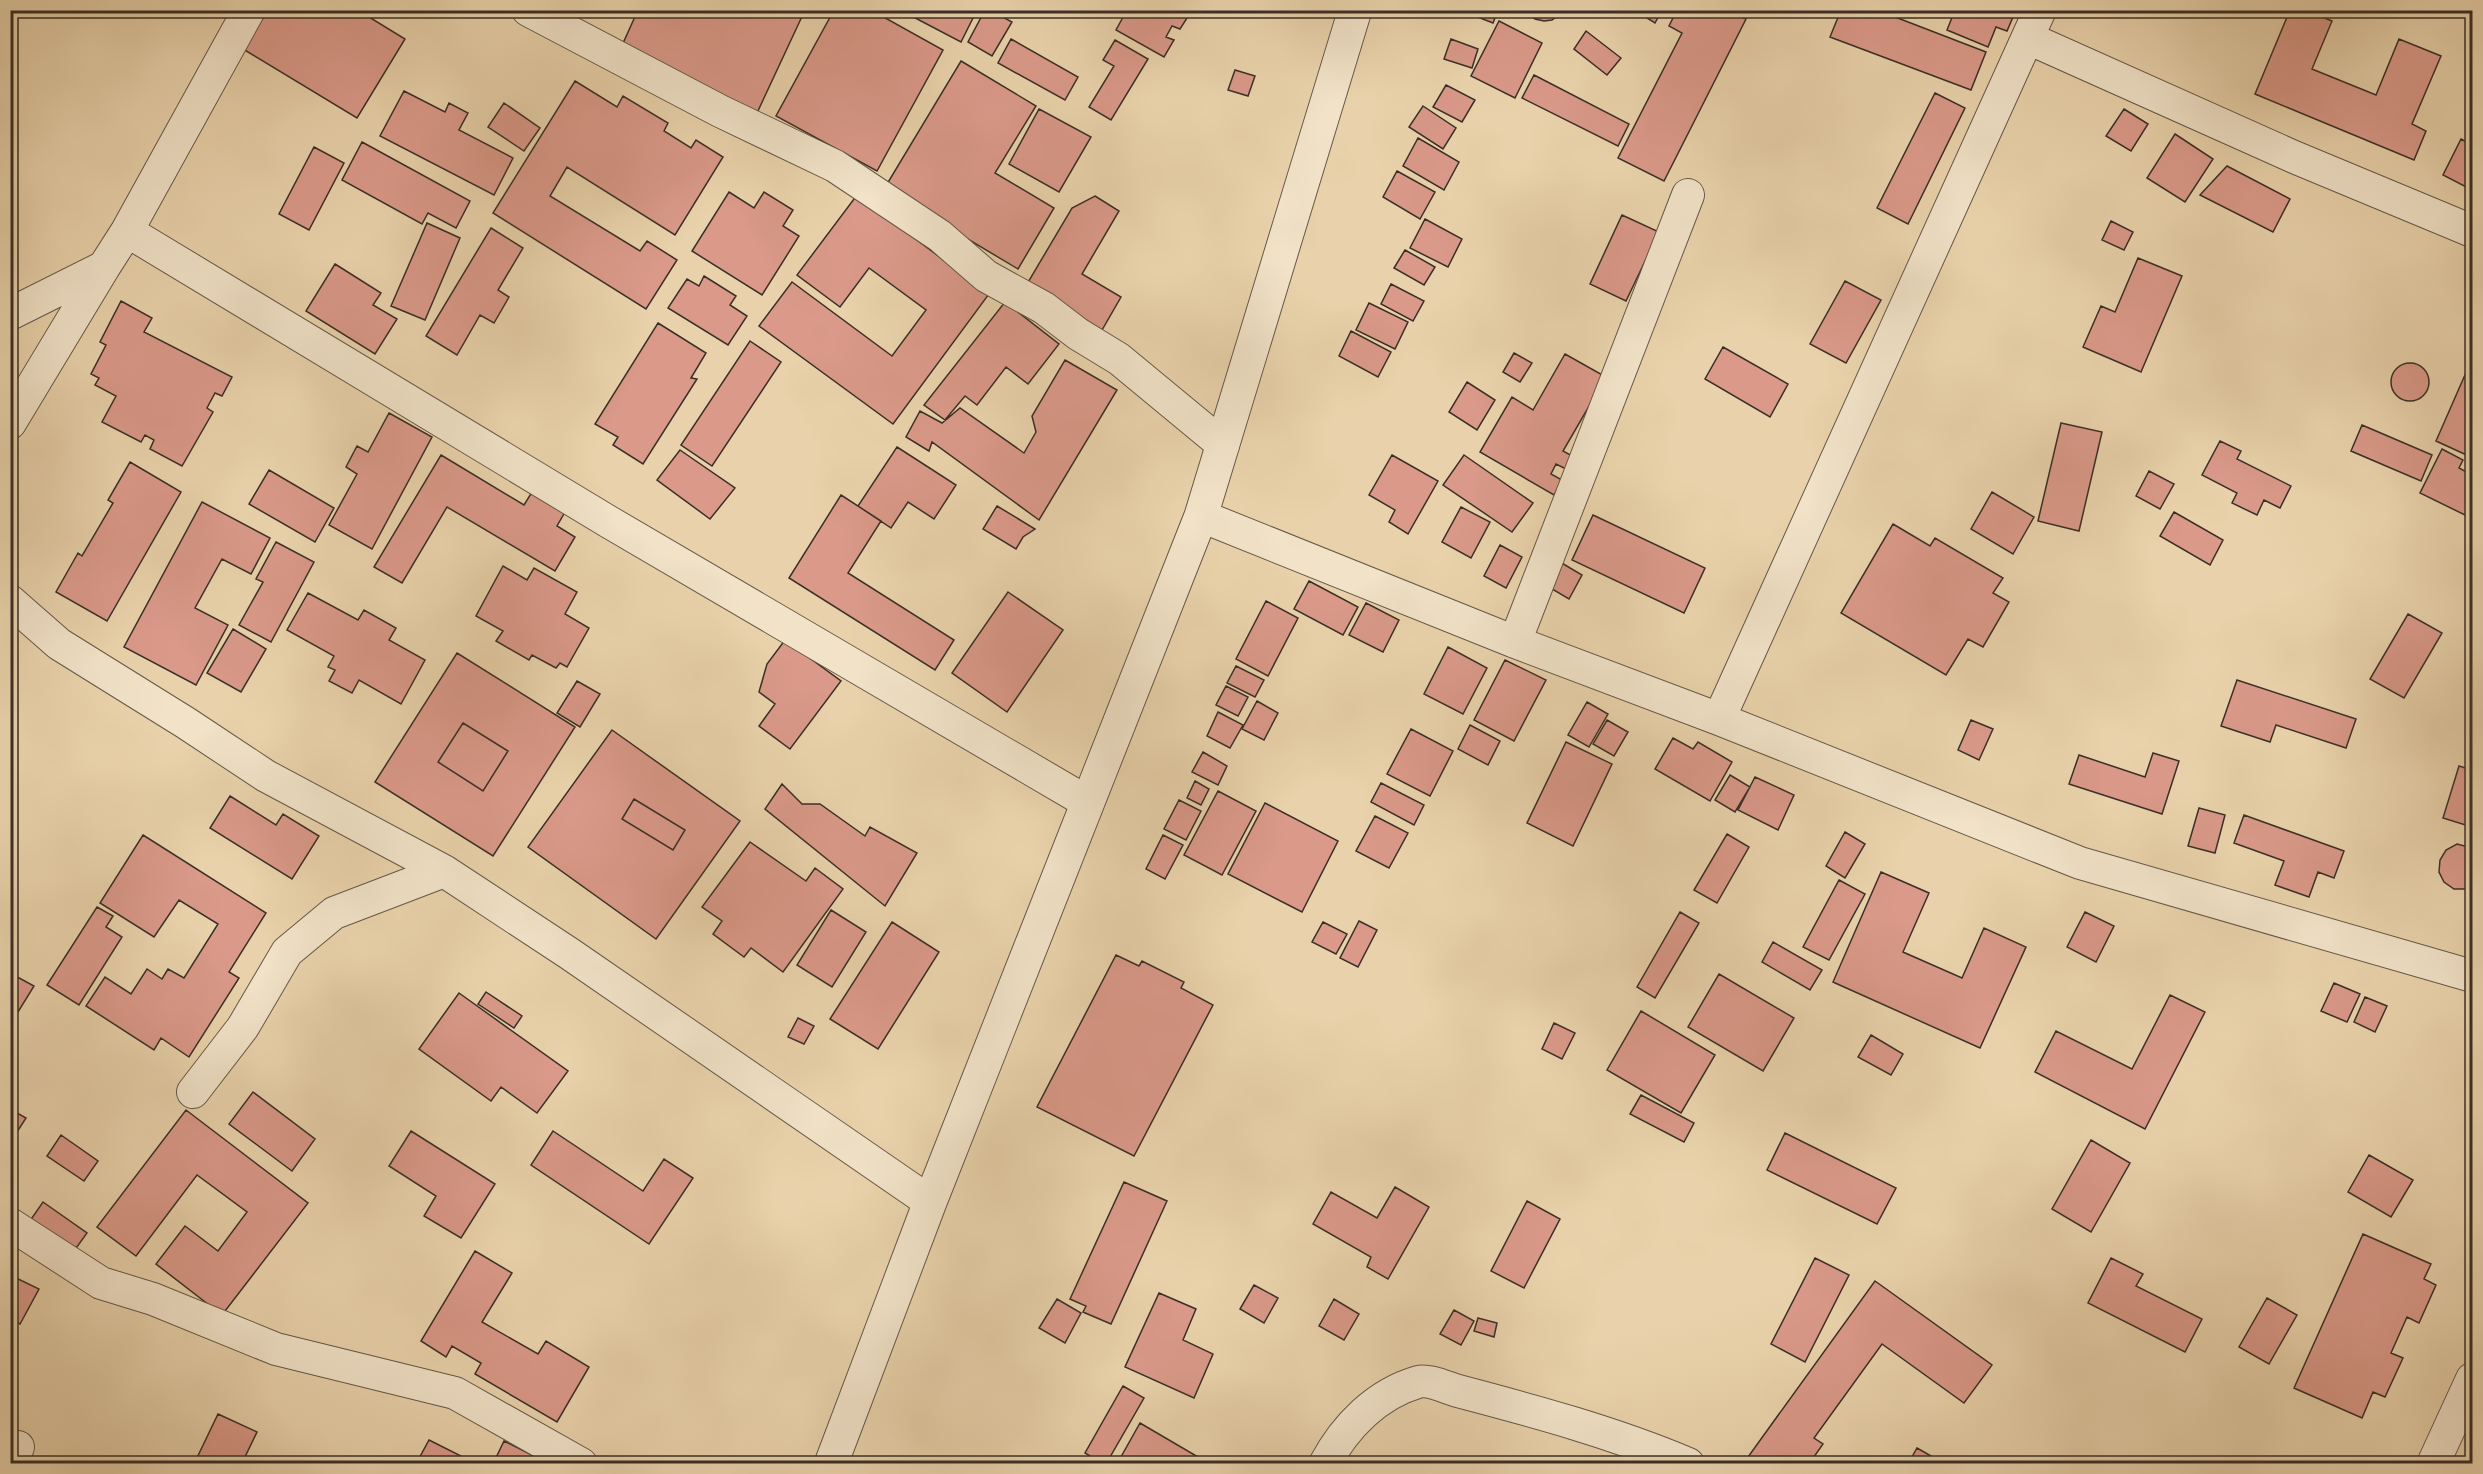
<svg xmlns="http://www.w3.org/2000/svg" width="2483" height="1474" font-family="'IM FELL English',serif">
<rect width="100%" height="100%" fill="#e9d2ab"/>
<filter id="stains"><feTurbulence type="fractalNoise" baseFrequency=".00333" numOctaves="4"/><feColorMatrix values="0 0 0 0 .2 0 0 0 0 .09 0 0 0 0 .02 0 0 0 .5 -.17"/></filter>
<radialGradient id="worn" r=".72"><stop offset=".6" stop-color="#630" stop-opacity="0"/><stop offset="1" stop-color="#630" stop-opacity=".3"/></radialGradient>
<path fill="#da9989" stroke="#3a2f27" stroke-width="1.5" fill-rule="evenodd" d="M267,10H366L364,14L405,39L357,118L243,49Z
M638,10H805L757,113L620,50Z
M834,10H871L943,50L877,171L776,116Z
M900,10H977L961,42Z
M985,10H990L1012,22L992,56L968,42Z
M1014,10H1031L1028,17Z
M1127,10H1182L1180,14L1187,18L1180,29L1172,26L1166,37L1174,40L1164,57L1116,30Z
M1471,10H1498L1493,23L1470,14Z
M1525,10H1565L1552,20L1544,21L1535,19Z
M1634,10H1662L1655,23Z
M1677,10H1729L1746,19L1664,181L1618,158L1682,33L1669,26Z
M1841,10H1877L1986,52L1971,90L1830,37Z
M1955,10H2016L2007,31L1996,27L1988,47L1947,30Z
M2290,10H2305L2332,21L2312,69L2376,95L2399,39L2441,56L2412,124L2426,131L2414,160L2255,94Z
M1499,21L1542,43L1515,98L1471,76Z
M1586,31L1621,58L1607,75L1574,49Z
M1011,39L1078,77L1065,100L998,63Z
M1451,39L1478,49L1472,68L1444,59Z
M1115,40L1148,59L1111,120L1089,107L1114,66L1103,60Z
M961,61L1036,106L995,173L1054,208L1018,269L884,189Z
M1235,70L1255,76L1248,96L1228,90Z
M1534,75L1629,124L1618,146L1522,98Z
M575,81L617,107L623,96L668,123L664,131L691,148L696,140L723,157L675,235L567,167L550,196L640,251L647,241L677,260L646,309L493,213Z
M1446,85L1475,100L1462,122L1433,107Z
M404,91L445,112L449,103L468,113L459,130L513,158L494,195L380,136Z
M1935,93L1965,108L1908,224L1877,208Z
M504,103L540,128L524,151L488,127Z
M1423,106L1456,128L1443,149L1409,127Z
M1039,109L1091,137L1059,192L1009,164Z
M2124,109L2148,124L2131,151L2106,136Z
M2175,134L2213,159L2185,202L2147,178Z
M1418,138L1459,162L1444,190L1403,166Z
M2461,139L2472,145V183L2470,189L2443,175Z
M362,142L470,201L456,228L428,213L422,224L342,180Z
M314,147L344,163L309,230L279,214Z
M2227,166L2290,199L2273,232L2200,195Z
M1397,171L1435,192L1420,219L1383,197Z
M729,192L754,208L764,192L793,210L783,226L799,236L762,295L692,251Z
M857,195L989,294L893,424L759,326L792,282L892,356L926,310L869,268L840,307L797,275Z
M1095,196L1119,211L1082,274L1121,297L1102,330L1027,284L1072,208Z
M1622,215L1659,232L1626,301L1590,284Z
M1425,219L1462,239L1448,267L1410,248Z
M2111,221L2133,232L2124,250L2102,240Z
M427,223L460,238L425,320L391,306Z
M491,228L523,248L498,290L509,297L494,323L480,315L457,355L426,336Z
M1405,250L1435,267L1424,285L1394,268Z
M2138,258L2182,276L2141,372L2083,347L2101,306L2115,312Z
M335,264L381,293L373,305L397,319L375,354L306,311Z
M704,276L736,296L730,305L747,316L728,345L668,308L687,279L699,286Z
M1845,281L1881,300L1846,363L1810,344Z
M1391,284L1424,301L1413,321L1381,304Z
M121,301L152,318L144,332L232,377L222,396L215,393L207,408L213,412L182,466L150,449L154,440L145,435L141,442L102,422L116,396L95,385L99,378L91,374L106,345L100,342Z
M1005,302L1059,344L1028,384L1006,367L977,405L965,396L945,420L924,405Z
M1369,303L1408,322L1395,349L1356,330Z
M658,323L706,353L691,378L697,379L643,464L613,445L618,437L595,424Z
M1351,331L1391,352L1378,377L1339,356Z
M750,341L781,362L712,466L681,445Z
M1723,347L1788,384L1770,417L1705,379Z
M1514,353L1532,363L1520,382L1503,372Z
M1565,354L1606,377L1563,451L1574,457L1568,470L1556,464L1551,474L1562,480L1554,495L1480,452L1512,397L1533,410Z
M1065,360L1117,390L1039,520L932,442L929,451L906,437L920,411L942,423L960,408L1024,453L1036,432L1032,416Z
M2391 382a19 19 0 1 1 38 0a19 19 0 1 1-38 0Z
M2468,368L2472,370L2471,457L2436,441Z
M1467,382L1495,400L1477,430L1449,412Z
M389,413L432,437L372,549L329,525L357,474L346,467L357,446L368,452Z
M2061,423L2102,432L2079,531L2038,521Z
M2362,425L2432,455L2421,481L2351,451Z
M2220,441L2241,451L2237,459L2291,486L2280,508L2264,500L2257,515L2232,503L2237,493L2202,475Z
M897,447L956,485L934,519L908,502L891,528L858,506Z
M2442,449L2463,460L2459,468L2472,475V500L2465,515L2420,493Z
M680,450L735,488L710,519L657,480Z
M441,455L524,505L532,492L565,512L557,526L575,537L555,571L447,507L402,583L374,567Z
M1392,455L1438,481L1408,534L1389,522L1395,510L1369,495Z
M1464,455L1533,503L1512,532L1443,485Z
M130,462L181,492L107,621L56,592L78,553L82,556L113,503L108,500Z
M269,470L334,508L315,542L249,504Z
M2149,471L2174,484L2160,509L2136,496Z
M1992,492L2034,517L2013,554L1971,529Z
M841,495L881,521L848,573L954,640L935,670L789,578Z
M202,502L270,538L251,574L222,559L195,608L228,625L196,685L124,647Z
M997,506L1035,529L1023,537L1016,549L983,529Z
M1461,507L1490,522L1471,558L1442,542Z
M2174,512L2223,540L2210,565L2160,536Z
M1593,515L1705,568L1684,613L1572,560Z
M1893,524L1930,546L1935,538L2003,578L1993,593L2009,602L1983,647L1968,639L1946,675L1841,613Z
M276,542L314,562L271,642L239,625L263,582L256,579Z
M1500,545L1522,557L1506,588L1484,576Z
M1560,562L1582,575L1569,599L1547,586Z
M503,566L527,580L534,568L577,592L565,614L589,628L567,667L560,663L556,668L532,655L529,660L496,641L503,631L476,616Z
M1309,581L1358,607L1343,635L1294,609Z
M1008,592L1063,630L1007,712L952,673Z
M308,593L358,620L364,610L396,628L389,640L425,660L401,704L359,680L352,693L329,681L335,670L328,667L334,656L287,630Z
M1266,601L1298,618L1268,676L1236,659Z
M1366,603L1399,620L1383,652L1349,635Z
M2408,614L2442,633L2404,698L2370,679Z
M233,629L266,649L241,692L207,673Z
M785,640L841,681L790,749L759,726L775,704L759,692L767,664Z
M1448,647L1487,668L1463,714L1424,694Z
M457,653L575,727L493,856L375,782ZM463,723L508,751L483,791L438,762Z
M1505,660L1546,680L1514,741L1474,720Z
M1236,666L1264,680L1255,697L1227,683Z
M2237,680L2356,719L2346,748L2276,725L2270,742L2221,726Z
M577,681L600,694L580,727L557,713Z
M1226,686L1248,697L1238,716L1216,705Z
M1257,701L1278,713L1264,740L1242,729Z
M1587,702L1608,714L1589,747L1568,735Z
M1218,712L1243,725L1230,748L1207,736Z
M1607,720L1628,732L1614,756L1593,744Z
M1971,720L1993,729L1979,760L1958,750Z
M463,723L508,751L483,791L438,762Z
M1470,725L1500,741L1488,765L1458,749Z
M1411,729L1453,751L1430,796L1387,774Z
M612,730L740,821L656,939L528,847ZM634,799L685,830L673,850L622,819Z
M1673,738L1693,749L1698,742L1732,762L1710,801L1655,769Z
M1566,742L1612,764L1573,846L1527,823Z
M1203,752L1227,766L1218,785L1192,772Z
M2153,753L2179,761L2162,814L2069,784L2079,755L2145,777Z
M2459,766L2472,770V827L2443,818Z
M1730,775L1750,787L1735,812L1715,800Z
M1755,777L1794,795L1778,830L1738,810Z
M1195,781L1209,789L1201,805L1187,798Z
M1381,783L1424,805L1414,825L1371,802Z
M782,784L802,804H820L865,836L870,827L917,853L885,906L765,809Z
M1218,791L1256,811L1222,875L1184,855Z
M230,796L276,825L283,814L319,836L292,879L210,828Z
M634,799L685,830L673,850L622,819Z
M1179,800L1201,811L1186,840L1164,829Z
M1265,803L1338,841L1302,912L1228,874Z
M2199,808L2225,815L2215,853L2188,846Z
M2244,815L2344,851L2334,878L2318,872L2309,897L2275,885L2284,861L2234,843Z
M1375,816L1408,833L1389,868L1356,851Z
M1845,832L1865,844L1845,878L1826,866Z
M1727,834L1749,847L1717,903L1694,890Z
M143,835L266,913L229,972L239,978L189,1057L161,1038L154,1050L86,1006L105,977L131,994L147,969L162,979L168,969L184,978L218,924L179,900L154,937L100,903Z
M1163,835L1183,845L1165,879L1146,869Z
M750,842L806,881L815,868L843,889L783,972L751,948L744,957L713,934L722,921L702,907Z
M2457,844L2472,848V886L2466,889H2454L2444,882L2439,872L2440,860L2446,850Z
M1881,872L1929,893L1903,952L1962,978L1984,928L2026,947L1980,1048L1833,982Z
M1839,880L1865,894L1829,960L1803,947Z
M97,907L113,916L106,927L122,937L79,1005L47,985Z
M831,910L866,932L832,987L797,965Z
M1680,912L1699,923L1655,998L1637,987Z
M2085,912L2114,926L2096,962L2067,947Z
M1359,921L1377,930L1358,967L1340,958Z
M892,922L939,952L878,1049L830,1019Z
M1323,922L1347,934L1336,954L1312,942Z
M1773,942L1822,970L1810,990L1762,962Z
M1116,955L1139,966L1142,961L1184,982L1181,988L1213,1005L1134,1156L1037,1107Z
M10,973L34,986L10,1025Z
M1719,974L1794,1018L1763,1071L1688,1027Z
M2334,983L2360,994L2347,1022L2321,1011Z
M486,992L522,1016L514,1028L478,1004Z
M459,993L568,1071L537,1113L501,1087L491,1101L419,1049Z
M2170,995L2205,1012L2145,1129L2035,1072L2056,1031L2132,1069Z
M2365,997L2387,1006L2375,1032L2354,1022Z
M1641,1011L1715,1055L1681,1113L1607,1070Z
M798,1018L814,1026L804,1044L788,1037Z
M1554,1023L1575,1033L1562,1059L1542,1049Z
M1871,1035L1903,1054L1891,1075L1858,1057Z
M253,1092L315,1139L292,1171L229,1124Z
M1641,1095L1694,1123L1684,1142L1630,1114Z
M10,1109L26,1118L10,1143Z
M186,1110L308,1203L222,1315L156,1264L185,1226L218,1251L247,1212L197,1175L136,1256L97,1227Z
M411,1131L495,1184L461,1238L424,1216L436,1196L389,1166Z
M553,1131L643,1191L664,1159L693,1178L649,1244L531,1165Z
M1785,1133L1896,1188L1877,1224L1767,1170Z
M61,1135L98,1161L84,1181L47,1156Z
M2091,1140L2130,1163L2091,1232L2052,1209Z
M2369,1155L2413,1180L2391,1217L2348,1192Z
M1124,1182L1167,1201L1111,1324L1083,1312L1086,1306L1070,1299Z
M1395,1187L1429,1207L1388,1279L1367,1267L1371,1257L1313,1224L1331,1192L1377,1218Z
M1527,1201L1560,1219L1524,1288L1491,1271Z
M43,1202L87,1233L69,1258L25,1228Z
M2363,1234L2431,1264L2424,1279L2436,1285L2419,1323L2407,1317L2391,1353L2403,1358L2385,1397L2373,1392L2362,1418L2294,1388Z
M475,1251L512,1273L482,1322L538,1354L546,1341L589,1367L557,1422L475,1374L481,1363L452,1346L446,1357L421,1341Z
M1815,1258L1849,1275L1805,1362L1771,1344Z
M2111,1258L2143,1274L2136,1286L2202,1319L2185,1352L2088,1303Z
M10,1275L39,1289L20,1324L10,1319Z
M1875,1281L1992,1365L1964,1403L1882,1344L1814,1438L1823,1444L1809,1464H1797L1794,1461L1792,1464H1758L1748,1457Z
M1254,1285L1278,1298L1264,1323L1240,1309Z
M1159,1293L1196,1309L1183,1340L1213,1354L1194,1398L1125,1367Z
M2267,1298L2297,1315L2269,1364L2239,1347Z
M1057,1299L1081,1313L1065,1343L1039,1328Z
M1334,1299L1359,1314L1344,1340L1319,1326Z
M1454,1310L1474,1321L1461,1345L1440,1334Z
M1478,1318L1497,1323L1494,1337L1474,1331Z
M1123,1386L1144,1398L1106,1464H1103L1085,1453Z
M218,1414L257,1432L244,1459L252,1464H194Z
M1140,1423L1210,1464H1117Z
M429,1440L467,1459L465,1464H416Z
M504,1441L550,1464H493Z
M1917,1448L1945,1464H1908Z"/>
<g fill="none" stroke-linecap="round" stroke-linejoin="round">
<defs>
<path id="minor" d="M528,10L720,111L835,166L940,236L986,276L1044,308L1078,334L1119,359L1223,445
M2028,38L2294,157L2472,231
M127,231L609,522L1087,802
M10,314L104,267L127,231L249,10
M10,423L104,267
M1201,516L1515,642L1719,719L2080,863L2472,976
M10,601L59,644L186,723L266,776L444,871L570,954L930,1202
M1515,642L1688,195
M1719,719L2040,10
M193,1092L243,1027L287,952L334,913L444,871
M10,1224L101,1283L153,1299L276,1349L455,1393L581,1464
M12,1464L18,1447
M1325,1464C1345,1426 1377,1394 1418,1382C1429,1379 1447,1388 1458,1391C1534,1411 1615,1433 1688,1464
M2433,1464L2472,1379"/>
<path id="tertiary" d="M831,1464L930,1202L1201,516L1355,10"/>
</defs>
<use href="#minor" stroke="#665848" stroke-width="34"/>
<use href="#tertiary" stroke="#665848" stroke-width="35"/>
<use href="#minor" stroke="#f1e2c8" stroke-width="32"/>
<use href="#tertiary" stroke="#f1e2c8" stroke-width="33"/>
</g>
<rect width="2483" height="1474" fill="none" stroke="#e9d2ab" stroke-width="36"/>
<rect x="12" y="12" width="2459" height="1450" fill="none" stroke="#3a2f27" stroke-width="3"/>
<rect x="18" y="18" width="2447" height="1438" fill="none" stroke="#3a2f27" stroke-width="1.5"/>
<rect width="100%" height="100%" filter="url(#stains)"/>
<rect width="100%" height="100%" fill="url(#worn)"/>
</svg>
